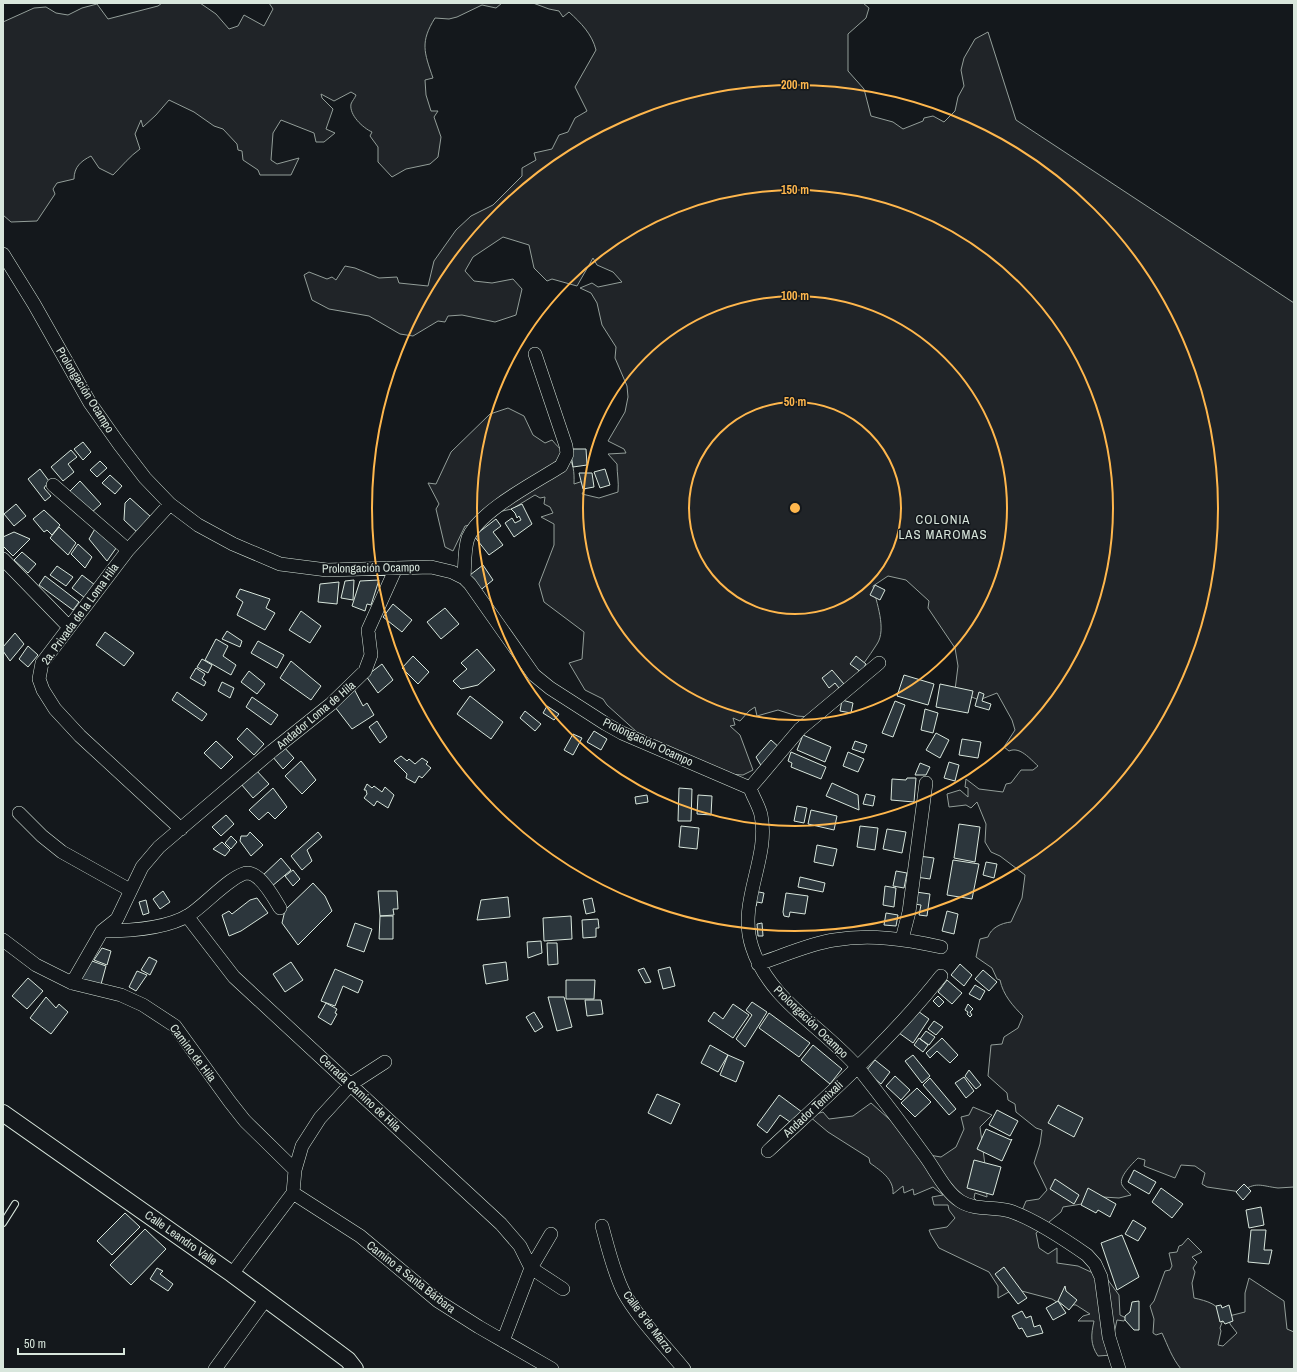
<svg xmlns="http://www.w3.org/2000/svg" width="1297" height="1372" font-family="'Archivo Narrow',sans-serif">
<rect width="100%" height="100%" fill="#14181c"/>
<path fill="#202428" stroke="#939e99" d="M162,3H200L216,14L229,29L238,26L244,15L264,26L273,9L269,3H502L496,8L482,5L457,17L449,19L435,18C420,42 424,52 433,78L425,80L426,95L431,111H438L434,117L441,137L438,157L430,164L406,169L392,177L378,162V147L370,136L372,132C363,128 349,115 351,104C352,101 355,98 356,95L351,92L334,101L321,94L322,98L333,109L326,129L335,133L324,142H316L314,133L281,120L273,133L271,160L277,164L299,158L291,175H260L258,170L243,160L242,151L238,150L237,144L223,129L214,126L194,112L169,100L156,115L143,127L141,120L135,134L140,149C130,156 122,166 113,175L99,168L91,156C81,161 74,167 74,179L57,183L53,189L55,194L37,221L11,222L3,215V22L34,8L46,7L56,13L68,15L82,8L97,4L108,19L158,6Z
M533,3H863L869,8L866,18L848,34V71L864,89L871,116L893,122L903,129L923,121L924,118L933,116L944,122L955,111L958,97L964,86L961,70L964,58L975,39L988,32L1016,120L1294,303V1187C1289,1187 1283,1188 1278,1188C1261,1186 1256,1181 1241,1192L1207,1187L1202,1184L1205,1173L1195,1166L1181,1165L1175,1178L1144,1166L1145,1160L1138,1158C1133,1163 1118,1177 1122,1185C1124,1189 1129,1192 1131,1195L1119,1198L1103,1197L1088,1203L1063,1207L1061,1212L1036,1233L1039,1248L1048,1254L1057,1248V1263L1078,1266L1108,1280L1119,1295L1120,1315L1126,1318L1124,1321L1117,1320L1112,1343V1355L1098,1356C1090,1344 1091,1335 1094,1321H1078L1083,1316L1090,1314L1076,1305L1060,1304L1052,1299L1014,1289L998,1298V1286L989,1272L939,1248L931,1235L929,1230L947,1227L955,1218L949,1210L948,1205H934L932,1197L943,1195L933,1187L914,1195L913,1189L904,1193L903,1186L893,1194C894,1179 881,1171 870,1163L869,1158L828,1132L809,1116L823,1112L829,1119L853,1116L871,1103L905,1133L923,1154L941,1157L956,1147L964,1129L961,1117L969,1115L973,1107L992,1115L980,1127L985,1165L987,1197L975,1193L974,1198L984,1208L1021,1213L1026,1201L1039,1199L1047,1190L1034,1163L1040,1144L1042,1130L1036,1128L1016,1112L1015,1104L1008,1100L1007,1093L988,1076L991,1045L1002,1044L1004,1037L1018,1028L1023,1016C1013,1006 1003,995 1000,980L997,979L992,968L976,957L980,939L988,937C991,928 1001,923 1011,922L1022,898L1025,875L1000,856L991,852L985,842L986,824L977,802L971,808L966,805L949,807L947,794L960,790L968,797V788L965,787L966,779L979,789L1003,792L1006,784L1011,783L1021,770H1033L1038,766C1030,759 1020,746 1009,751L1004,747L1015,730L1012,720L997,693L979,700L955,690L958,666L955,648L928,608L929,601L906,580L888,576L873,586C876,602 887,629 877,644C869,657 860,667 853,681L840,685L822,718L797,716L778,710L757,716L755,707L749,711L740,721L733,718L735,725L730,726L740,735L753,770L743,775L727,774L645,749L638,733L607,705L603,699L585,690L569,663L582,659L584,632L544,602L539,584L554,545V524L541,517L553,513L550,507L544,504L545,497L540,498L535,495L512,509L488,514L475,524L465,526L453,551L445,547L436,509L439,504L428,483L436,484L451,452L490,414L508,408L524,416L533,435L545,443L552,440C568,459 575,457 574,484L586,480L588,484L582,494L599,498L618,492C619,482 617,474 617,464L608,454L626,453L624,449L608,441L625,412L628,397L627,386L615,358L616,347L602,325L597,303L591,293L580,288L592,283L598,287L622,282L613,272L597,265L593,258L577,286L552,279L547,281L534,268L529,245L503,237L473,257L465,271L474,281L492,283L513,279L522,289L516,315L495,322L462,315L448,316L445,322L438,321L413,336L400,334L369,316L329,309L312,300L304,275L309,272L327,279L332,277L336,280L345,266L355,268L379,278L397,277L399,283L428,286L434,261L456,230L471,216L493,205L522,176V168L536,160L534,153L552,149L559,135L568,132L575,118L587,111L575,87L596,50C592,34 581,23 569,12L563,17L559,11L549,9Z
M1188,1238L1202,1252L1192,1257L1197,1262L1193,1268L1195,1272L1192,1283L1194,1298C1207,1301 1219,1304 1224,1317L1220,1328L1221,1331L1218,1345L1223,1346L1237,1333L1230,1324L1229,1316L1245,1312V1293L1249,1278L1284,1301L1287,1329L1294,1332V1369H1181C1172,1358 1168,1346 1162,1333L1156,1335L1153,1333L1154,1319L1150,1306L1154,1301L1165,1271L1170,1270L1172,1266L1169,1253L1177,1252L1179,1246L1182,1245Z"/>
<path fill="#2c363c" stroke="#d8e6dc" d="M83,442L91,452L83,460L74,449Z
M570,449H586L587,465L573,467Z
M71,450L77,457L68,464L74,472L63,481L51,467Z
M100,461L107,468L97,477L90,470Z
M40,469L49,481L44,488L51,496L45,501L28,479Z
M605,469L610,485L600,488L594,472Z
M579,473H592L594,487L583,489Z
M110,475L122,486L115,494L102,483Z
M80,481L101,504L90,514L69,492Z
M130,498L151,517L139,534L124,520L125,503Z
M16,504L26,516L14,526L4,514Z
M522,504L532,524L514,537L505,523L512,518L515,523L521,520L519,516L517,518L515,513L511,509Z
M44,510L60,525L52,535L47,530L44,532L33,519Z
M496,519L501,526L493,532L503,545L489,555L474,536Z
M59,527L76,543L68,555L50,538Z
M96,527L119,544L107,561L89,539Z
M14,532L30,539L13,556L3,546V537Z
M78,544L92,557L85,568L71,554Z
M22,552L36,564L28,573L14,560Z
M483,565L493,580L478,592L466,578Z
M57,566L73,577L66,586L50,575Z
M82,575L95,585L85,598L72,588Z
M45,576L79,602L73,610L39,585Z
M354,580L353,600L341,598L345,581Z
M379,580L371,605L367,604L365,611L352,606L360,581Z
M339,582L337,604L318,602L320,584Z
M875,585L885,590L880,600L870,595Z
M240,589L270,599L266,608L275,613L265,630L237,615L243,602L236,597Z
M393,604L412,620L402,632L383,617Z
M445,608L459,624L441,639L427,622Z
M301,611L321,626L310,643L289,630Z
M227,631L242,641L240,647L222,639Z
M105,632L134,653L124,666L96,645Z
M15,633L24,644L10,661L3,651V647Z
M216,639L228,646L223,656L236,665L231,675L205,660Z
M258,641L284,655L277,668L251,653Z
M28,646L38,655L28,667L19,659Z
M477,649L495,670L478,685L461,689L453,681L467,669L461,663Z
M413,656L429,672L418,684L402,668Z
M856,656L866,664L861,672L850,664Z
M202,659L212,665L208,673L197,667Z
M291,661L321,686L311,700L280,678Z
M382,664L393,680L378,693L366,676Z
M196,668L205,674L202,679L206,682L204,686L190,678Z
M832,670L844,684L839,688L835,683L829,688L822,678Z
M249,671L265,684L257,694L241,682Z
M904,675L934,684L928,705L897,696Z
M222,682L234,688L230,698L218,691Z
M940,684L973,691L968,713L936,707Z
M354,689L363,706L367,703L374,715L352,729L335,707Z
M177,692L207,714L202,721L172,700Z
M979,692L984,694L982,701L991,704L989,710L975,706Z
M470,696L503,722L491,739L457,714Z
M252,697L278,715L271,725L246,707Z
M842,700L853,703L851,713L840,711Z
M895,701L905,705L893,737L882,733Z
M547,706L559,714L554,720L543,713Z
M925,709L938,713L933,733L921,730Z
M525,711L541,724L535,731L520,718Z
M377,721L387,737L380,743L369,727Z
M247,728L264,744L254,755L237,739Z
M594,731L607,739L601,750L587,742Z
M936,733L949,740L940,758L926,750Z
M573,734L582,738L573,755L564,750Z
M803,735L831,747L825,762L797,750Z
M962,739L981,742L978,758L959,755Z
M771,740L781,749L763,769L756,757Z
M216,741L233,757L221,769L204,753Z
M855,741L867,745L864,753L852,749Z
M283,746L294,758L283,769L272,756Z
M791,752L826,767L821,779L791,767L792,763L788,761Z
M848,752L864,759L858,772L843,766Z
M401,756L407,761L409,759L415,764L422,758L428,762L426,764L431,768L422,778L419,776L415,783L406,778L407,774L394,761Z
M301,761L316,780L302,794L285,776Z
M949,762L959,765L955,781L944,778Z
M920,763L930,767L926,775H915Z
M256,770L269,784L253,798L241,784Z
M907,778H916L914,802L891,800L892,779L906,780Z
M832,783L858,795L859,810L826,796Z
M367,784L372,788L374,786L382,792L385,787L394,795L388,808L377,801L374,806L364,798L367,794L366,790H364Z
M273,788L287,807L275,819L268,812L259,820L249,810Z
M679,788L692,789L691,821H678Z
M866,794L875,796L873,806L863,804Z
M647,795L648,802L636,804L635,797Z
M698,795L712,796L711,815L697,814Z
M797,806L807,808L804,823L794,821Z
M811,810L837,816L834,830L808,824Z
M226,815L234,824L221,836L212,827Z
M959,824L980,827L975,862L954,858Z
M681,826L699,828L697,849L679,847Z
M860,826L878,828L875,850L857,847Z
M887,829L906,832L902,853L883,849Z
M250,832L263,845L251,856L240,841L241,836H247Z
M318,832L322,837L307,850L312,861L302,870L291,856Z
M231,836L237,842L231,849L225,843Z
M222,842L230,850L225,856L213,849Z
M817,845L837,849L833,866L814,862Z
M919,856L934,858L930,879L916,877Z
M281,858L291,870L271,887L261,877Z
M953,860L979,864L972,899L947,895Z
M986,862L997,864L994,878L983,875Z
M293,870L300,879L293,886L285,876Z
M896,871L907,873L904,888L893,886Z
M800,877L825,883L823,892L798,887Z
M313,883L325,896L332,911L298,945L282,923L285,910Z
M885,886L896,888L894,907L883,905Z
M163,891L170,902L160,909L153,899Z
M378,891H397L398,909H393L394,915L380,916Z
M754,891L764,893L762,903L757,902L756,906Z
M916,892L930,894L927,916L919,915L921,905L914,904Z
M786,893L808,896L805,914L790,912L789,917L784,916L783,912Z
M508,897L510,917L477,920L481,900Z
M257,898L268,913L241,931L229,936L222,915L229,911L232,914L250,900Z
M592,898L595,912L586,914L583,900Z
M146,900L149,913L143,915L139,902Z
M947,911L958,914L954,934L942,931Z
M886,913L898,915L896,926L884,925Z
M380,916H393V939H379Z
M571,916L572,939L544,941L543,918Z
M598,919L599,928H596V937L583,938L582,920Z
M355,923L372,929L364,952L347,946Z
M762,923L763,936H758L757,924Z
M541,941L542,953L528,958L527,942Z
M547,943H557L558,964L548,965Z
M102,948L111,951L107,965L94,960Z
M149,957L157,961L150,975L141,970Z
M92,961L106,966L100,988L79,982Z
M291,962L303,980L285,992L273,974Z
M506,962L508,980L486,984L483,965Z
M960,964L972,975L964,986L951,975Z
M670,967L675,986L663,989L658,970Z
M644,968L651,982L645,983L638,970Z
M335,969L363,981L358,993L343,986L335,1006L321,1001Z
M983,970L997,982L989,991L975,979Z
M137,971L147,975L136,991L129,987Z
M28,978L43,991L27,1009L12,996Z
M566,980H595L594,999H566Z
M947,980L962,993L952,1004L938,992Z
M975,985L985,991L980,1000L969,994Z
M938,996L944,1002L939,1007L933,1001Z
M46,997L56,1008L59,1004L68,1012L51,1034L30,1018Z
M548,997H564L572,1027L557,1031Z
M585,1000H601L603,1014L587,1016Z
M752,1002L767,1012L745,1047L736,1039L752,1015L746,1010Z
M326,1003L337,1009L335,1013L337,1014L331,1025L318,1017Z
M733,1004L749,1015L733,1038L708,1021L714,1012L723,1019Z
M968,1004L973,1009L970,1012L972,1015L970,1017L967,1014L968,1012L965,1010Z
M915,1009L929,1019L913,1043L899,1033Z
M534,1012L543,1027L535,1032L526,1017Z
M769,1013L810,1043L799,1057L759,1028Z
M934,1021L943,1027L936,1035L928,1029Z
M926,1031L935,1037L929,1045L920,1039Z
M919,1038L928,1045L923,1052L914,1045Z
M942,1038L958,1055L950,1063L937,1051L930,1058L926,1053Z
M710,1045L728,1055L718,1072L701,1063Z
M813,1045L842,1069L830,1084L801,1060Z
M728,1055L744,1062L736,1082L720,1075Z
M913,1055L930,1076L922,1083L905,1061Z
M875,1060L890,1072L881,1084L866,1071Z
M969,1070L981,1085L976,1089L965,1076Z
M895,1076L910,1090L901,1100L886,1086Z
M964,1077L974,1091L966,1098L955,1083Z
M930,1078L956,1109L949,1115L923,1085Z
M917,1088L931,1102L915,1117L901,1103Z
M657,1094L680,1104L671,1124L648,1113Z
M779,1095L802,1112L793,1124L780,1115L767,1133L757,1125Z
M1058,1105L1083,1118L1074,1137L1048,1123Z
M997,1110L1018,1121L1010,1136L989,1125Z
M986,1129L1011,1140L1012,1139L1002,1161L977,1149Z
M974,1160L1001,1167L993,1195L967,1188Z
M1134,1170L1156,1182L1149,1194L1128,1182Z
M1055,1179L1079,1195L1074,1204L1050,1189Z
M1244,1184L1251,1191L1243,1200L1236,1192Z
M1088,1188L1116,1204L1110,1217L1098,1210L1096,1213L1081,1205Z
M1161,1188L1183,1204L1172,1218L1152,1202Z
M1261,1207L1264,1225L1249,1228L1246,1210Z
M125,1213L140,1227L112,1255L97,1241Z
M1133,1220L1146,1228L1138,1241L1125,1234Z
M145,1229L166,1249L131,1285L110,1265Z
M1251,1230H1266L1264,1250H1272L1269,1264L1248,1262Z
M1122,1235L1139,1277L1117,1290L1101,1243Z
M1004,1267L1027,1298L1018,1304L995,1274Z
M157,1268L163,1271L160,1274L173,1284L168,1291L150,1279Z
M1065,1286L1066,1291L1077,1300L1069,1310L1058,1301Z
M1058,1301L1066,1313L1053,1320L1046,1308Z
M1139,1301V1330H1134L1125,1320V1316L1130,1312L1132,1302Z
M1221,1305L1222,1308L1229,1305L1233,1321L1225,1324L1223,1321L1220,1322L1216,1306Z
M1022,1311L1026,1318L1031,1316L1034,1327L1040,1325L1043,1333L1027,1337L1022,1328L1019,1329L1012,1316Z"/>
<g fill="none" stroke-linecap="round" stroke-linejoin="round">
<defs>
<path id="service" d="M3,1223L15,1204"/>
<path id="minor" d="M3,254L34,304L90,403L119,444L145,478L170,504L198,525L233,544L280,564L327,570L431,567L452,572L464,578L470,584L534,675L550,688L606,724L622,733L750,788C753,797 759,806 761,815C770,859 737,902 752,947C769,1001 825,1028 860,1070C882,1098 904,1127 925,1156C936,1171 945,1191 960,1201C975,1211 994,1206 1010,1211C1034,1219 1067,1241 1087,1255L1095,1264L1101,1277L1109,1337L1119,1369
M53,485L128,550
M170,504L128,550L42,663L39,679L43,690L55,709L80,736L181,829
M3,559L69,627
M464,578C465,565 464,550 468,538C479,511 536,482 561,466L567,454L566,446L535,354
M750,788L800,729L879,663
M19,813L42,836L62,852L130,890
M187,916L234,977L501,1224L520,1246L531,1268L563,1289
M102,931C128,931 166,929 189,915C204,906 233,873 248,873C261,874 274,898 280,908
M902,939L909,912L926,783
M3,940L36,965L72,983L121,995L143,1005L175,1026L230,1102L245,1121L295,1170
M758,964C783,956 808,944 834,940C870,934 905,939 941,947
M72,983L102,931L117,919L142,867L159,847L272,751L331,704L365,671L371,655L368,630L396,568
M768,1151C828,1095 890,1041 941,976
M293,1193L360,1236L438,1301L479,1327L552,1369
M602,1226C608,1248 613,1270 623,1291C636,1316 666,1347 684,1369
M232,1274L293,1193L295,1170L302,1146L320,1118L351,1084L385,1062
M503,1341L531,1268L551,1234
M215,1369L266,1299"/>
<path id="tertiary" d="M3,1113L232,1274L328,1345L348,1360L355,1369"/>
</defs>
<use href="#service" stroke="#d8e6dc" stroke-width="8"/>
<use href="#minor" stroke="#d8e6dc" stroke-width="14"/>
<use href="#tertiary" stroke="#d8e6dc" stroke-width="18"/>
<use href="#service" stroke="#14181c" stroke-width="6"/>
<use href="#minor" stroke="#14181c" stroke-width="13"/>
<use href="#tertiary" stroke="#14181c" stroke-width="16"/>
</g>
<g fill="none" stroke="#ffb74d" stroke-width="2">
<circle cx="795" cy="508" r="106"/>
<circle cx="795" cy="508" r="212"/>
<circle cx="795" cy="508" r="318"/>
<circle cx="795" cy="508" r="423"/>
</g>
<g text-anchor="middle" stroke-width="3" stroke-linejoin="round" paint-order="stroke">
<g font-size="12" fill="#d8e6dc" stroke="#14181c">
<text transform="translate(85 390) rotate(58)" y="4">Prolongación Ocampo</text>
<text transform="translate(371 568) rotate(-1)" y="4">Prolongación Ocampo</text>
<text transform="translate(80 614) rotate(-54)" y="4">2a. Privada de la Loma Hila</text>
<text transform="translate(316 715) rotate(-40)" y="4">Andador Loma de Hila</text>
<text transform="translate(648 742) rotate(25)" y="4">Prolongación Ocampo</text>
<text transform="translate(811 1022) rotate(44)" y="4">Prolongación Ocampo</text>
<text transform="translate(193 1053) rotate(53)" y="4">Camino de Hila</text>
<text transform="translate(360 1093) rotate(43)" y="4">Cerrada Camino de Hila</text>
<text transform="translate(813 1109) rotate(-43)" y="4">Andador Temixali</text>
<text transform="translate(181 1238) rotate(35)" y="4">Calle Leandro Valle</text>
<text transform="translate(411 1277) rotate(38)" y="4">Camino a Santa Bárbara</text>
<text transform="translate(648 1322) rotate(53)" y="4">Calle 8 de Marzo</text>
</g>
<g font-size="13" letter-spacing="1" fill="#d8e6dc" stroke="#14181c">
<text x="943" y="524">COLONIA<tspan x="943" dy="15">LAS MAROMAS</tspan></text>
</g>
</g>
<circle cx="795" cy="508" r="6" fill="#ffb74d" stroke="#14181c" stroke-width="2"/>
<g font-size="12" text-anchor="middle" font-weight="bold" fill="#ffb74d" stroke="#14181c" stroke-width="3" stroke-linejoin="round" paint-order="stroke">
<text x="795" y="89">200 m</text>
<text x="795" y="194">150 m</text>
<text x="795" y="300">100 m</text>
<text x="795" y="406">50 m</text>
</g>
<rect width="1297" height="1372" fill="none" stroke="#d8e6dc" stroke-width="8"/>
<path d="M18 1348v6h106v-6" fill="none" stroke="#d8e6dc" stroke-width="2"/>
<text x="24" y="1348" font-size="12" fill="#d8e6dc" stroke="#14181c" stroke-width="3" paint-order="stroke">50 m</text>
</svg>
